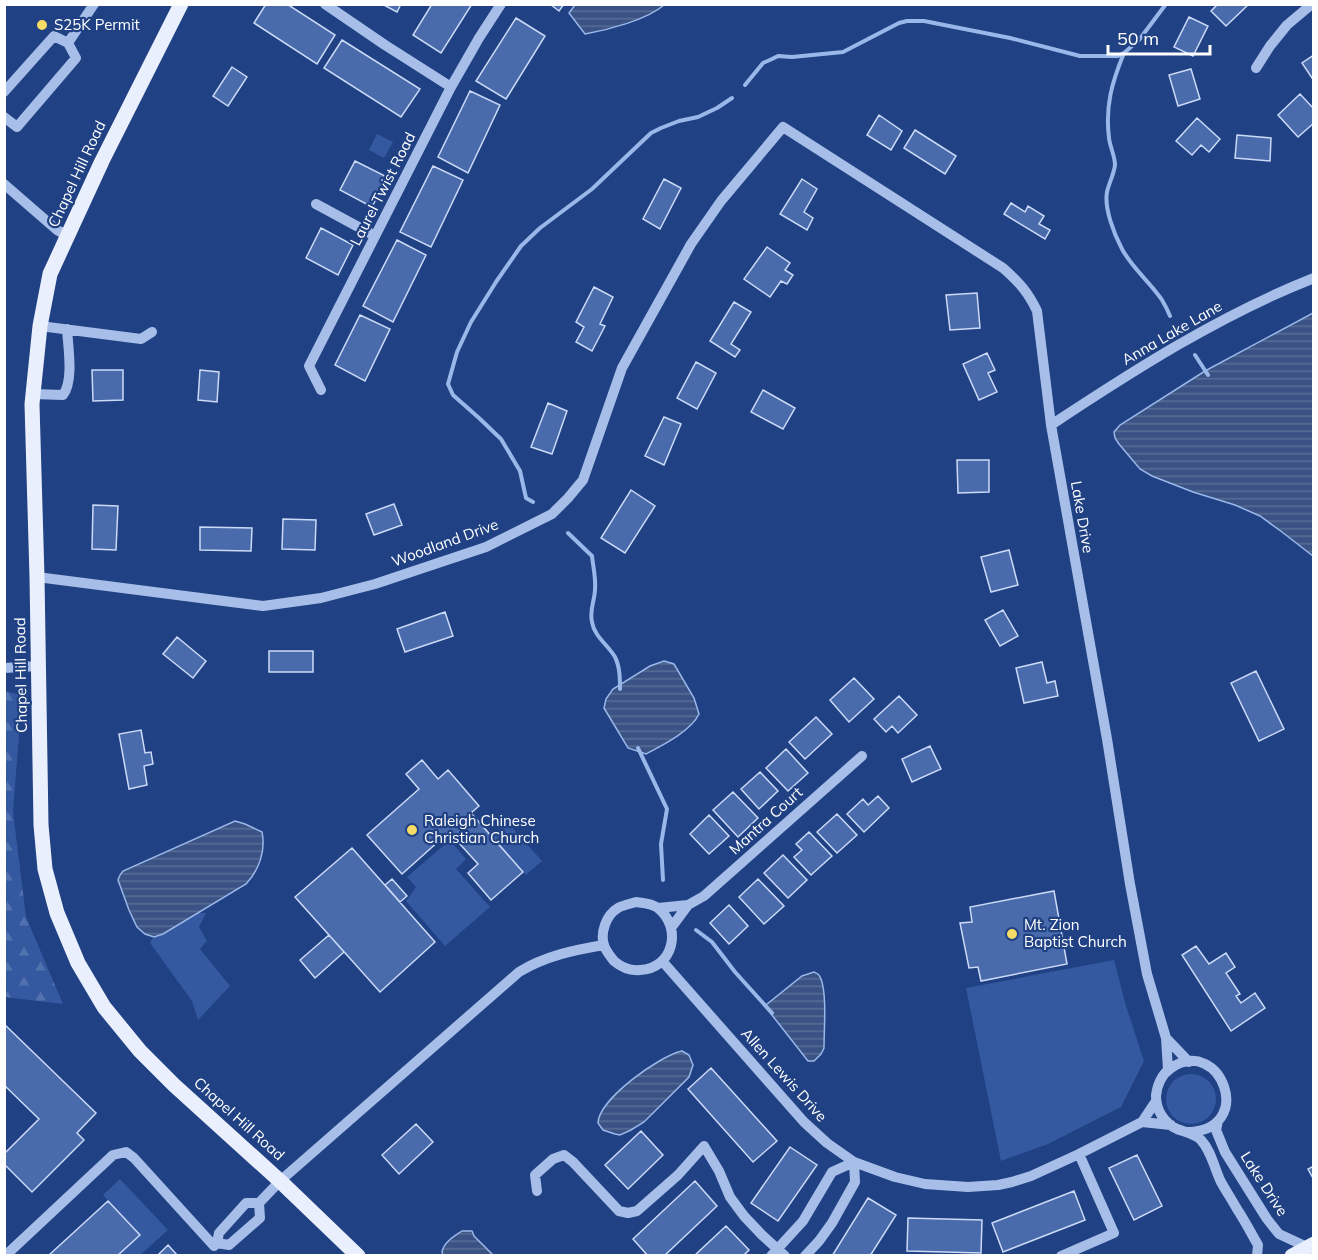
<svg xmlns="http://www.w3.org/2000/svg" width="1318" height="1260" font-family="Mulish,sans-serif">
<defs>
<pattern id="forest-firs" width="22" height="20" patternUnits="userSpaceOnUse" patternTransform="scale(1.5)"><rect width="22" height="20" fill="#3459a1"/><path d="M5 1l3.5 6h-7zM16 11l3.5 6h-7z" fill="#5272af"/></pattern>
<pattern id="water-rules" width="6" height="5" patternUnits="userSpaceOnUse" patternTransform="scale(1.5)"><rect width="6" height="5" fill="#3b5384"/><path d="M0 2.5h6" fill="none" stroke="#586d96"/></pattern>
</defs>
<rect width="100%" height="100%" fill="#204183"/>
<path fill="#3459a1" d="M377,134L393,142L384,158L369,150Z
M507,822L542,861L526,875L492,836Z
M450,840L466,859L456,869L490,907L445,946L406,901L416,887L407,877Z
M199,913H206L199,927L207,941L200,949L230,986L198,1020L192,1001L150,943L152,939Z
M1114,960L1126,1006L1144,1061L1121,1107L1048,1144L1001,1161L966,988Z
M1166 1099a25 25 0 1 1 50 0a25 25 0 1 1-50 0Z
M120,1179L168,1230L140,1255H124L121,1252L139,1235L103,1195Z"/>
<path fill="url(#forest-firs)" d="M5,691L22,695L13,812L26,917L63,1004L5,997Z"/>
<path fill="url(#water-rules)" stroke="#9ab7ea" stroke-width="1.5" d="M575,5V4L664,5C647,20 607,30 585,34L569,13Z
M1313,313V556L1282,532L1260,516L1235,505L1193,492L1152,476L1140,469L1119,444L1115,438L1114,432L1120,425L1205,371Z
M664,661L674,664L694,698L699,714C691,731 663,745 646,754L628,748L604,708L606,699L613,689L650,666Z
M235,821L245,824L262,832C266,851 259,870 246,884L163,934L154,937L145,934L137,927L129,910L118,880L120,875L123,871Z
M814,972C818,974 819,974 821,979C827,995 824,1029 824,1048L821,1054L814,1061H808L768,1010L766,1005L802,976Z
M682,1051L689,1055L693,1065L689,1077L644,1122L631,1130L620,1135L615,1134L603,1130L598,1123C599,1099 659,1056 682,1051Z
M462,1231H472L474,1236L493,1255H443L442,1252C444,1242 453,1237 462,1231Z"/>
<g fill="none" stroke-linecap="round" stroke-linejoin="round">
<path stroke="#9ab7ea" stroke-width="4" d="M1124,53C1112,82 1105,106 1109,138C1110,147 1115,156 1115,165C1114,174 1109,183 1107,192C1104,208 1114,234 1122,249C1132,268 1150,282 1162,300C1165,305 1168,311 1170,316
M745,85L763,63L772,59L778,56L792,57L843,52L899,23L907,21H924L1010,38L1080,56H1118L1124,53L1139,40L1166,4
M1195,355L1208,375
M533,502L526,498L520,471L501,439L479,418L453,395L448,384L457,352L471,322L496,282L521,246L540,228L592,189L651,133L661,128L679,121L698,117L717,108L732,98
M568,533L592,556C593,566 596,578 595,589C595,600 589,610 592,622C594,636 608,645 615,657C620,667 620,679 620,689
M638,748L667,809L661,844L663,880
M696,930L712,942L735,972L772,1013"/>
</g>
<path fill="#496aab" stroke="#cbdaf7" stroke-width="1.5" d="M266,4H287L335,35L317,64L254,23Z
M382,4H401L397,12Z
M432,4H472L441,53L413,35Z
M550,4H564L559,11Z
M1218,4H1249L1226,26L1211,11Z
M1189,17L1208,26L1193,56L1174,47Z
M516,18L545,36L506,99L476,81Z
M342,40L420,89L401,117L324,68Z
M1314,55V81L1302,63Z
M232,67L247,77L228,106L213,96Z
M1191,69L1200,99L1178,106L1169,75Z
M470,91L500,105L468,173L438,157Z
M1300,94L1314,109V123L1298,137L1278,115Z
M879,115L902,131L891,150L867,135Z
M1197,118L1220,139L1209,152L1201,145L1192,155L1176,141Z
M915,130L956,156L945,174L904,148Z
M1237,135L1271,138L1270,161L1235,158Z
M355,161L387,177L372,207L340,190Z
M433,166L463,180L431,247L400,232Z
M664,179L681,188L660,229L643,219Z
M802,179L817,189L804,212L813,218L807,230L780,214Z
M1011,203L1025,212L1028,206L1044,216L1039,224L1050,230L1045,239L1004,214Z
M321,228L353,245L338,275L306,258Z
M397,240L426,255L393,322L363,306Z
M767,247L790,263L785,270L793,275L787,284L781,281L770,297L744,279Z
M594,287L613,297L600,324L605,326L592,351L576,342L584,327L576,322Z
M977,293L980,328L950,330L946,295Z
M734,302L751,312L731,344L740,350L735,357L710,341Z
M360,315L390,329L365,381L335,365Z
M987,353L995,370L988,373L997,392L979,400L963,364Z
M696,362L716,373L697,409L677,398Z
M92,370H123V400L93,401Z
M200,370L219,372L217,402L198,400Z
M763,390L795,408L783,429L751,412Z
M548,403L567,411L552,454L531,447Z
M664,417L681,424L664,465L645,456Z
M957,460H989V492L958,493Z
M631,490L655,506L625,553L601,538Z
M394,504L402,525L374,535L366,514Z
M93,505L118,506L116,550L92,549Z
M283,519L316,520L315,550L282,549Z
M200,527L252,528L251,551L200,550Z
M1009,550L1018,585L991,592L981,557Z
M1003,610L1018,636L1000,646L985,620Z
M445,612L453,636L405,652L397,629Z
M177,637L206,661L193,678L163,654Z
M269,651H313V672H269Z
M1042,662L1047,683L1055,681L1058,696L1024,703L1016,668Z
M1256,671L1284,729L1259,741L1231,683Z
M854,678L874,699L849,722L830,700Z
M899,696L917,715L898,733L892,726L886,732L874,719Z
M816,717L832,734L805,759L789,742Z
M141,730L145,753L151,752L153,764L144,766L147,785L129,789L119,734Z
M930,746L941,769L912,782L902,759Z
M786,749L808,773L788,791L766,768Z
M422,760L438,779L448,770L479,806L471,813L523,872L491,900L468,873L478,864L449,832L402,874L367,835L419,789L406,774Z
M760,772L778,791L759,809L741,789Z
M733,792L758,818L738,837L713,810Z
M878,796L889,808L864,832L847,814L863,799L868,805Z
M837,814L857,835L837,853L817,832Z
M709,815L729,836L709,854L690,834Z
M809,832L832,856L811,875L794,857L802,850L796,844Z
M352,848L435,942L380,992L295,897Z
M783,855L807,880L788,898L764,873Z
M392,879L407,896L400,902L385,885Z
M758,879L784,906L764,924L739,897Z
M1054,891L1067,964L981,981L978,967L969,968L960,923L972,922L970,907Z
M729,905L748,926L729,944L710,923Z
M329,935L344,952L315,978L300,960Z
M1196,946L1209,964L1226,953L1235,967L1226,973L1240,994L1236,996L1241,1003L1255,993L1265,1008L1231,1031L1182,955Z
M4,1024L96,1113L77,1133L84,1140L32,1192L4,1164V1154L39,1119L4,1085Z
M711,1068L777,1141L753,1162L688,1089Z
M416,1124L433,1142L399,1174L382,1155Z
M641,1131L663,1155L628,1189L605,1165Z
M790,1147L817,1165L778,1221L751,1203Z
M1137,1155L1162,1206L1134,1220L1109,1168Z
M1314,1166V1180L1308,1169Z
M695,1181L717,1206L664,1256H648L633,1239Z
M1074,1191L1085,1220L1003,1252L992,1223Z
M868,1198L896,1215L870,1256H832Z
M108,1201L140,1235L117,1256H48Z
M908,1218L982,1220L981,1253L907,1251Z
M726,1226L749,1250L743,1256H694Z
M168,1245L178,1256H157Z"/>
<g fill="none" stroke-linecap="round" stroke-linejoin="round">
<path stroke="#a7bee9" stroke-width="10" d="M325,4L385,45L451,87
M68,43L94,4
M1256,68L1270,46L1287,25L1312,4
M4,92L54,36L68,43L76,58L17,127L4,117
M4,184L57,230L68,236
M316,204L375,236
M40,326L141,339L152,332
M321,390L309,366L451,87L479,38L501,4
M33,394L63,395C74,381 68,347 67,329
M1051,425C1134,370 1220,315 1314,278
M37,577L263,606L321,598L375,584L486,547L552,514L568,498L583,480L622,368L691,244L721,201L783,127L1003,268C1019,282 1028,292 1037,311L1051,425L1107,739L1130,884L1147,974L1166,1038L1168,1070
M4,668L38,666
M636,902C644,903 651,903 658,908C683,928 673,969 640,970C630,971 621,967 614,961C611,957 605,950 604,945C600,933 606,915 618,908C623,905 630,904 636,902Z
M658,908L688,905L704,896L862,756
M671,928L688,905
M663,962L804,1122L827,1143L854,1162L895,1177L925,1184L968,1187L998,1185L1012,1182L1031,1176L1079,1154L1142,1122L1156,1101
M1166,1038L1189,1062
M1218,1121L1216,1130L1225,1152L1267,1219L1279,1234L1307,1247
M1142,1122L1171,1125
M1186,1132C1258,1132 1221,1034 1171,1068C1162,1074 1157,1085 1156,1096C1156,1110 1164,1123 1177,1129C1185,1132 1195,1134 1201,1140C1212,1152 1214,1168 1221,1182C1226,1191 1232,1200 1237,1209C1245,1221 1251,1233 1258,1245L1257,1256
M537,1191L535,1175L553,1159L564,1155L573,1162L619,1211L628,1213L637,1211L678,1175L704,1146L719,1171L730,1197L744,1216L762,1235L785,1256
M259,1203L280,1181L519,972C545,956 574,950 604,945
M217,1243L219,1233L246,1203H259
M5,1256L113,1155L126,1152L134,1158L214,1246L217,1243L229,1245L260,1218L259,1203
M771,1256L803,1221L832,1172L854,1162L855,1182L832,1223L819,1241L805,1256
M1061,1256L1114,1233L1079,1154"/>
<path stroke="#eaeffe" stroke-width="15" d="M181,4L102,161L50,274L40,326L32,404L37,577L41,825L45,869L57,913L78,963L104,1007L140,1051L174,1085L280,1181L358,1256
M1292,1256L1314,1244"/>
</g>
<g fill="#f6dc67" stroke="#204183" stroke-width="2">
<circle cx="42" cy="25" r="6"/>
<circle cx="412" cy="830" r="6"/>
<circle cx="1012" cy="934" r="6"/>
</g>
<g text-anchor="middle" stroke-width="4.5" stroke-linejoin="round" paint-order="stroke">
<g font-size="15" fill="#fff" stroke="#204183" text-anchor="start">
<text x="54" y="30">S25K Permit</text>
<text x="424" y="826">Raleigh Chinese<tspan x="424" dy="17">Christian Church</tspan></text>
<text x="1024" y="930">Mt. Zion<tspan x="1024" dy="17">Baptist Church</tspan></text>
</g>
<g font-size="15" fill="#fff" stroke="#204183">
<text transform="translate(77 174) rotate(-65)" y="5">Chapel Hill Road</text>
<text transform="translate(383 189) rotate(-63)" y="5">Laurel Twist Road</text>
<text transform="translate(1172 333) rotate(-30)" y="5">Anna Lake Lane</text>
<text transform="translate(1082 517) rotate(80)" y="5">Lake Drive</text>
<text transform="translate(445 543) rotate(-20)" y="5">Woodland Drive</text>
<text transform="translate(21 675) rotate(-91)" y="5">Chapel Hill Road</text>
<text transform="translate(766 821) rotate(-42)" y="5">Mantra Court</text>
<text transform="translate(784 1075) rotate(48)" y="5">Allen Lewis Drive</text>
<text transform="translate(239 1119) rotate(42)" y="5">Chapel Hill Road</text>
<text transform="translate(1264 1184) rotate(57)" y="5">Lake Drive</text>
</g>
</g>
<rect width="1318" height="1260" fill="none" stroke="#ffffff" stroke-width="12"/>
<path d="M1108 45v9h102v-9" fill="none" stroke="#ffffff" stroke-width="3"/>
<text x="1117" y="45" font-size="18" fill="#ffffff" stroke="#204183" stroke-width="4.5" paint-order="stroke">50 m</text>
</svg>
